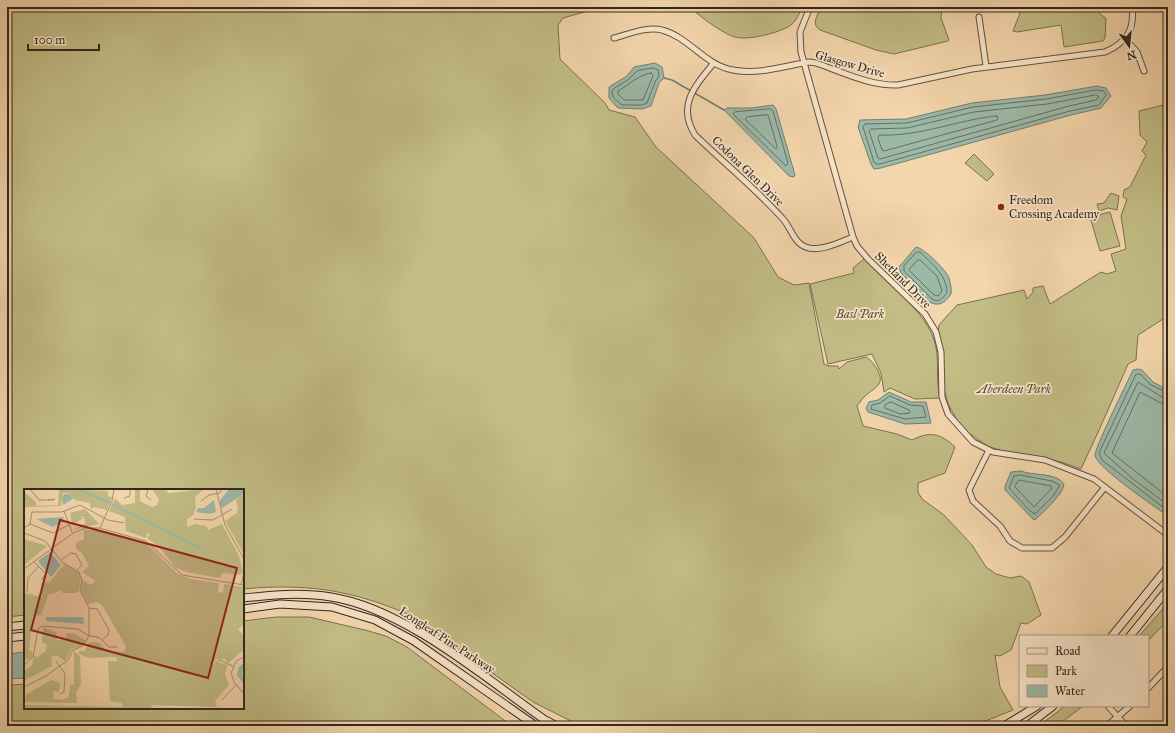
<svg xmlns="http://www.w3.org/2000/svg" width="1175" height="733" font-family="'IM FELL Great Primer',serif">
<rect width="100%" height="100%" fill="#f4d6ac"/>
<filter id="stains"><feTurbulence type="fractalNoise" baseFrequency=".005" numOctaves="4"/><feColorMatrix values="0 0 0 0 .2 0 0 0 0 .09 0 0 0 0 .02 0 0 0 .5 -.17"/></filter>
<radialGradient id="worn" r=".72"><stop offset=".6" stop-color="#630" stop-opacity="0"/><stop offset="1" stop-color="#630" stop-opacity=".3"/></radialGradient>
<path fill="#c2bc85" stroke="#7a7152" d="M7,7H602L563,18L558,25L560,59L605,103L609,110L635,117L656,147L754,238L778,277L794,285L809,283L824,364L829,366H838L839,369L847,362L866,357C871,360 874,364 877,369C886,385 875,387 865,396C862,399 859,403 857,406L863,426L897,434L912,440C930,431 940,433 955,447L945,473L918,483V492L922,499L944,515L972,545L986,567L996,574L1010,578L1021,576L1029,582L1041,615L1027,624L1021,623L1011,650L1000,656L995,655L1000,687L1013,710L973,726H581L533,702L412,616C353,590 307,583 243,589V490H25V615L7,617V75L8,73Z
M689,7H802C799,14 797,20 791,25C780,33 744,42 732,36C716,29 703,18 689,7Z
M821,7H942L941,18L949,40L948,41L894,54L876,50L820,30C811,24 817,16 821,7Z
M1018,7H1096L1100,14L1106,18L1105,38L1103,41L1064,47L1061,25L1017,32L1013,31L1020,13Z
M1168,104V225L1164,224L1163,232L1168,247V316L1138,335L1136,360L1128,364C1113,399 1097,435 1081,469L1061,462L1006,452L987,446L966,431L958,422L948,404L943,384V356L938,333L939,325L957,305L1024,290L1027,299L1033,292V288L1043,286L1050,304L1101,272L1107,274L1116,271L1111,254L1126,249L1121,216L1127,199L1123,197L1124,190L1130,187L1146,155L1142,151L1147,142L1140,135L1139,111Z
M974,154L994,174L987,181L965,163Z
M1111,193L1119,196L1117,210L1108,208L1099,211L1097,204L1104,203Z
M1110,212L1120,246L1100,251L1090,217Z
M864,259C886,282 927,312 935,343C940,361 935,380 940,398L915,399L890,388L884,392L881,373L872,354L828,364L810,284L854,273L853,268Z
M1168,603V619L1166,622L1148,641V636H1139Z
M276,617H309L365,630L386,636L407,647L512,726H7V687L10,685L25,684V708H243V621Z
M1065,706H1083L1057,726H1039Z"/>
<path fill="#9cb9a8" stroke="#727e71" d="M655,63L662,67L664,78L659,83L651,106L642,109L618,108L609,98V87L627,76L634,67Z
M1097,86L1106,88L1111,96L1101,108L1071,115L881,168L874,169L871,164L858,127L860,120L906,119L972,103L1045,95Z
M773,105L776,109L795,175L794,177L789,176L724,110L727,108H751Z
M916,247C924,248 946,270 949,278C950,283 952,289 951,294C945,303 939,307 929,302L901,273L899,267Z
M1138,369L1142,370L1153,382L1168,390V516C1154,506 1100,470 1095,456C1093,451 1128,381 1133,370Z
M889,392L911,402H926L931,423L905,424L868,412L866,408L869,402L878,400Z
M1021,471C1033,476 1056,472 1064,484C1063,495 1044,511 1036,519L1034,520L1005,490V486L1011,472Z
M25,652V678L7,679V654Z"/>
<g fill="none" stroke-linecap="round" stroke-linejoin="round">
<path stroke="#677064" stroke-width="1" d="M653,68L658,70L659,76L655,82L647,103L642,105H622L613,97L612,92L613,89L629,79L637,71Z
M651,73L653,76L643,100H624L618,94V91C629,85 638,75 651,73Z
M1096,90L1104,91L1106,95L1099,105L1070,111L880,164H876L874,162L863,127L865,124L907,123L973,107L1046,99Z
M1096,95L1099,97L1096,100L1069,106L880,159L878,158L869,131L871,129L907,128L974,112L1047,104Z
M770,109L773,111L788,163L786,166L733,114L735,112Z
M768,115L777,146L776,149L745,119L747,117Z
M996,116L998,117L997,120L884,151L882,150L878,138L879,135C919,137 957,120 996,116Z
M917,252H920C932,264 946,274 947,292C943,299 939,303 932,299L904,271V266Z
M918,260H920L937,276L942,291L938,296L934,295L909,270Z
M1168,393L1151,385L1140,374H1136L1099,453L1102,460L1168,511
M890,396L910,405L923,406L926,417L905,419L871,409L872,405L880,403Z
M1168,398L1162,397L1138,382L1104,453L1133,479L1168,505
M891,402L909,410L910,413L900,414L885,408V405Z
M1168,404L1161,403L1140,392L1112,453L1168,497
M1020,475L1052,481L1060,485L1053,496L1035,514L1029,510L1009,488L1014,476Z
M1019,480L1051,486L1052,488L1034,507L1015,487Z"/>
<path stroke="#727e71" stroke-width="1.5" d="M664,78L672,80L724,110"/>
<defs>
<path id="minor" d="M810,7L800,32L801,52L853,237L857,246L868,259L925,314L936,332L941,352L942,397L948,414L973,442L993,452L1045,460L1094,479L1168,535
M979,17L986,66
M614,38C629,34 648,26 662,30C689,37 704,65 733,70C758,75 785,66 809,62L816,63C842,72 870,86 898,85L972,69L1105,52C1126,43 1135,30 1132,7
M1125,39L1137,52L1144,71
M713,64C694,87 677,106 695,135C724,163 756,189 783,219C792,229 794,245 809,248C823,251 840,242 853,237
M989,450L969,490L973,501L1000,526L1010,541L1022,548H1052L1065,537L1105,487
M1148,688L1168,667
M1108,706L1126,726
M1107,726L1130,706"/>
<path id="secondary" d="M243,598C272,595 301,592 331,597C404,608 485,678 545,720L557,726
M243,609L280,604L332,607L375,620L414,641L536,726
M7,627L25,625
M1112,636L1168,567
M1130,636L1168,589
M7,638L25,636
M1004,726L1037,706
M1027,726L1053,706"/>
</defs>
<use href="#minor" stroke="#625242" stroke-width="7"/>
<use href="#secondary" stroke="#32261f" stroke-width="9"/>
<use href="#minor" stroke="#f8e4c9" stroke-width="5"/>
<use href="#secondary" stroke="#f8e4c9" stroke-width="7"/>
</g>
<circle fill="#8f2418" stroke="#f8e4c9" stroke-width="1.5" cx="1001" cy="207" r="4"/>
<g text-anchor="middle" stroke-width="3.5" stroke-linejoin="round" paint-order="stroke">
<g font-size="12" fill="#32261f" stroke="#f8e4c9">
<text transform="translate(850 64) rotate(16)" y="4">Glasgow Drive</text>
<text transform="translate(748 171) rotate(44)" y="4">Codona Glen Drive</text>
<text transform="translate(903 280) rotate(45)" y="4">Shetland Drive</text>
<text transform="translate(447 640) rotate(33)" y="4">Longleaf Pine Parkway</text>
</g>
<g font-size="12" fill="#32261f" stroke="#f8e4c9" text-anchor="start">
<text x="1009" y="204">Freedom<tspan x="1009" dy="14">Crossing Academy</tspan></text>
</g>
<g font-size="12" font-style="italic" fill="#564c38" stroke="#f8e4c9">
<text x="860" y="318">Basl Park</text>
<text x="1014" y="393">Aberdeen Park</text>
</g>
</g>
<g transform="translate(24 489)">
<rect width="220" height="220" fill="#f4d6ac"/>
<path d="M35,0L84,2V7L88,8L83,21L70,18L67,20L66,14L51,11L44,4H39L37,17L0,18V3L12,13V17L34,16ZM111,0H116V12L128,18L133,16L135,11L128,0H141L145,4L180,0L171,8L172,18L169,26L163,30V38L171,35L182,37L184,41L198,35L215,67L219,82L217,86L199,84L196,89L162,83L151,78L136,59L123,49L126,45L123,44L122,49L102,42L101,28L85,22L91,9L98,16L111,14ZM216,7H220V65L201,32L213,24L214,19L212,12ZM61,20L75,35L49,41L62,34L59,27L48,33L46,24ZM60,41H75L121,53L154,85L167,90L195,94L194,103L199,104L200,95L220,98V136L214,140L220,146V161L204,174L200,169L199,171L193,170L185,178L187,180L193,173L204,176L201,185L205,196L191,212L193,218L130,216H127L128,220H0V216L99,218L98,214L86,212L84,172H93L92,168L65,169L55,165V162H61L64,154L68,153L75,154L84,163H100L102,157L78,116L73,113L64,115L57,101L58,91L67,96L71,92L58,83L65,77L58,64L52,60V54L60,50ZM0,50L23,57L0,76ZM40,75L53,82L57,88L55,102L52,104H38V101L24,106L17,126L9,127L5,161L9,164L7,169L2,171L0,169V104L18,108L17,95L26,93ZM19,138L32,143L33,151L42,150L43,144L51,145L62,152L57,157L48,160L41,172L32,166L27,168L28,177L1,191L0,182L8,176L10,167L14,168L22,162L23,156L18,153ZM50,162L56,167L57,195L52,203L53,214L0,213L3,205L27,191L36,194L35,203L29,202L30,210L39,211L45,208L46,196L50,195Z" fill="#c2bc85"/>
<path d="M205,0H220V5L198,19L195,14L197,10ZM40,5H45L49,10L39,16L38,9ZM190,11L192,23L185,25L172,23L174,19H180ZM39,28L40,31L29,38L12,30ZM26,63L37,76L27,88L14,72ZM22,128H59L60,135L22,132ZM220,174L218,185L220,195L213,186L215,178Z" fill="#9cb9a8"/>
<path fill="none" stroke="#9cb9a8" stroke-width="2" d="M54,0L86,14M88,15L178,60"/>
<path fill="none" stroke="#a69074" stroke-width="1" d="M6,0L15,11H30L31,10L24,11M124,0L122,7L127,11M192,0L201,36L220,70M100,9L106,7V0M177,12L185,6L196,4L198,0M40,22L48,43M170,30L189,31L208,20M6,35L29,44L58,29M0,39L6,35L8,23H38L56,16L84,31L100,34M76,39L88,12L90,0M0,44L21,52L38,73L55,83L58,91L56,101L65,119V147L59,157L49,161L44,171L22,187L0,198M37,71L47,64L52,65L58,76L53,81M10,73L22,85L17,91M0,80L49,44L62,39H75L122,52L158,86L220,96M217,96L220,84M3,103L4,89L15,77M65,119L73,120L85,141L84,146L79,150M220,168L212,172L207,184L210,193L220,205M32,172L41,185L40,203L36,205M0,176L9,168L14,140L18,137L54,140L63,146L76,149L85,158H93M187,178L195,171L209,177M198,211L212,196"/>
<path fill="#8f2418" fill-opacity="0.15" stroke="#8f2418" stroke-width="2" d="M36,31L213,79L184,189L7,141Z"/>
<rect width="220" height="220" fill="none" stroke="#32261f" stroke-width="2"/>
</g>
<rect width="1175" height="733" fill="none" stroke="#f4d6ac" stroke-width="24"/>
<rect x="8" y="8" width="1159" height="717" fill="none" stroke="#32261f" stroke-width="2"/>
<rect x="12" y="12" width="1151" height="709" fill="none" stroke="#32261f"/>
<rect x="1019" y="635" width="130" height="72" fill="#f8e4c9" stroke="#a99885"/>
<rect x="1027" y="648" width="20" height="6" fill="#f8e4c9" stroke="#a99885"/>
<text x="1055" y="655" font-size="12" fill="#32261f">Road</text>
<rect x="1027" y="665" width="20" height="12" fill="#c2bc85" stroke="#a99885"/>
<text x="1055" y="675" font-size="12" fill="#32261f">Park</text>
<rect x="1027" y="685" width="20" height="12" fill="#9cb9a8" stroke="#a99885"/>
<text x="1055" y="695" font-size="12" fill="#32261f">Water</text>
<g transform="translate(1129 46) rotate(165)" stroke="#f8e4c9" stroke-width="3" paint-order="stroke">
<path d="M0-3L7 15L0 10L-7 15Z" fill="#32261f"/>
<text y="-6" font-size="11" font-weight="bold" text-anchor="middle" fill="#32261f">N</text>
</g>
<path d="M28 44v6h71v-6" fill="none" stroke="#32261f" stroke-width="2"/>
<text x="34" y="44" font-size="12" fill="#32261f" stroke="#f8e4c9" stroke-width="3" paint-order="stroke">100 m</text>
<rect width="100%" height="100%" filter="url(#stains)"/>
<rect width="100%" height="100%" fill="url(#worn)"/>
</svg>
